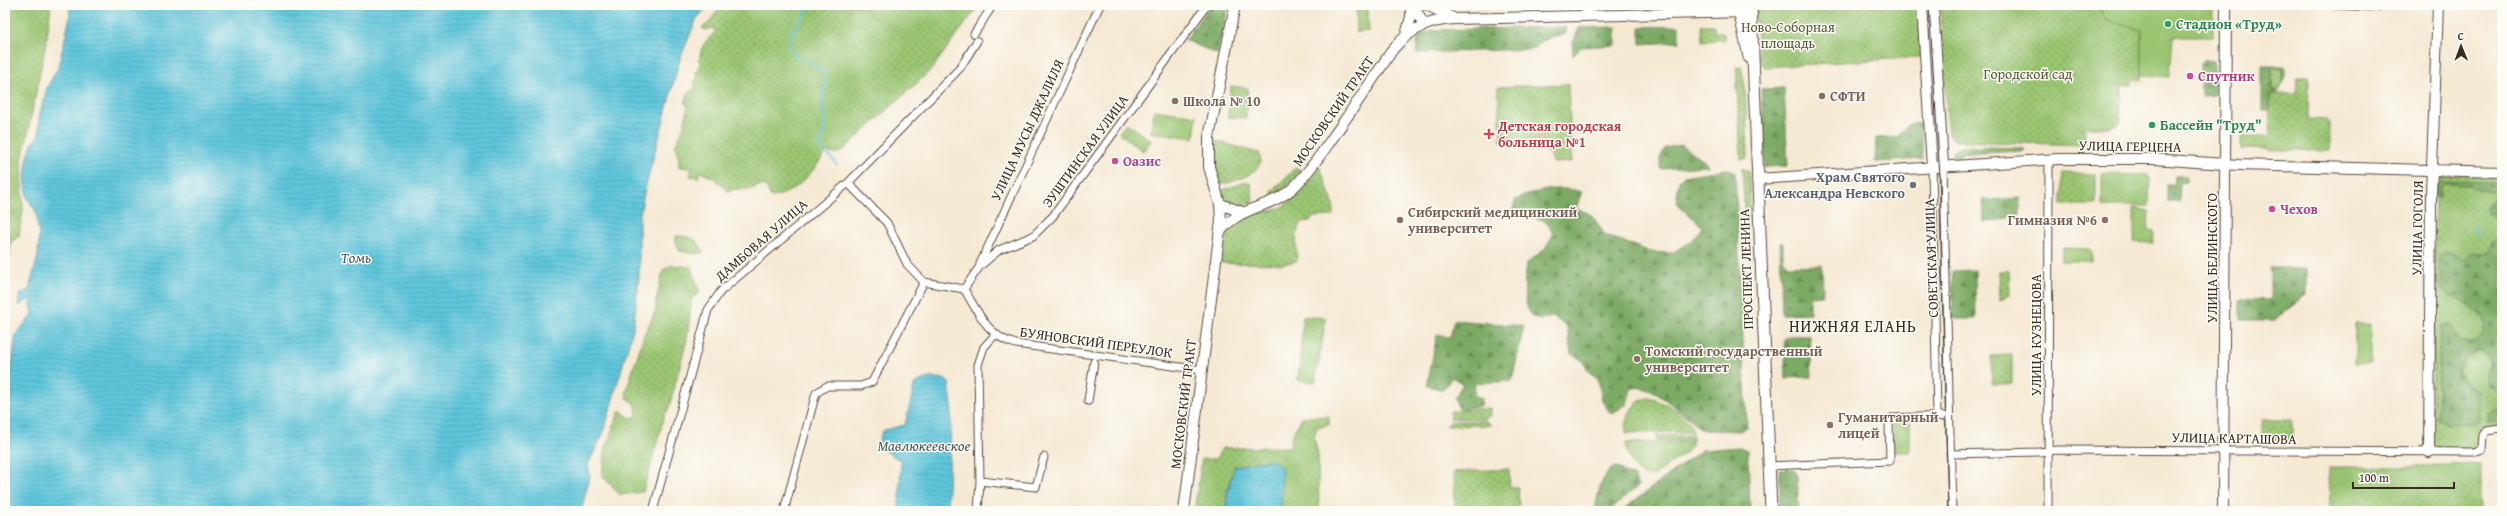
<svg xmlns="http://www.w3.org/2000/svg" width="2507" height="516" font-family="'Gentium Book Plus',serif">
<defs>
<pattern id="grass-dots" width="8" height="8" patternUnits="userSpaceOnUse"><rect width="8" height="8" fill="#9ac571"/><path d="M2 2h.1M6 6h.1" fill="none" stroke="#7fa05c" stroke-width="1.8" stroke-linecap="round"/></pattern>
<pattern id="forest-firs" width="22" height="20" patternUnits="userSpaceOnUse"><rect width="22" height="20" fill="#7baa63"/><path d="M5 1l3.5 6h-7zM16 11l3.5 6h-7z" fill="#668b51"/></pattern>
<pattern id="water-rules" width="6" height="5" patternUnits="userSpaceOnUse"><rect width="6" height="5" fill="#5fc6dc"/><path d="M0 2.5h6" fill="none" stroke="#53aabc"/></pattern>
</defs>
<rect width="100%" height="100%" fill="#fdfcf7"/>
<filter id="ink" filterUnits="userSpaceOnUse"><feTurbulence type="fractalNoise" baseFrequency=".025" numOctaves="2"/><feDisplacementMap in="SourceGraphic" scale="8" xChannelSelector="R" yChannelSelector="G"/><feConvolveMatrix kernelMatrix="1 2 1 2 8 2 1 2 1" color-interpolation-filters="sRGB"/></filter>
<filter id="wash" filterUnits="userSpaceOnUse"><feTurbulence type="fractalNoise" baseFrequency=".012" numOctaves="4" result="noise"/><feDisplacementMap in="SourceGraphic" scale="16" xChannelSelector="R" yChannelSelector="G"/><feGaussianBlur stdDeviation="0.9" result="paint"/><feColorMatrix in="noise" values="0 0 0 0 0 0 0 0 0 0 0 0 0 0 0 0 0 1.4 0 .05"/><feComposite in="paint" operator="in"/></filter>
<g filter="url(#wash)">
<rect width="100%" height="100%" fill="#f5e9d3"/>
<path fill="url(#grass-dots)" stroke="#6a7848" d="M5,5H51L46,44L22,161L23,211L19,236L11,242L9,266L5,279Z
M721,5H979L931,70L841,152L833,154L826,151C814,171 797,194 771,197L766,186L760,185C748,193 741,186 728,191L714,178L699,172V177L690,176L692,168L679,167L678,151L675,146L684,126L688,107L685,103L688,93L696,87L694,83L697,78L696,72L700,67C698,53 703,41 715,33L713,28L706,30L702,28L709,23Z
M1755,5H1918L1921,57L1765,67L1759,59Z
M1940,5H2096L2106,19L2142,30V80L2132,79V85H2123L2119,124L2108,127H2081V129H2085V145L1955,141L1948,134Z
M1356,7H1368L1369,31L1356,32Z
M1701,25H1714L1715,33H1724V40L1702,41Z
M1736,67H1741L1745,87L1748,155L1747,158L1741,160Z
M2272,68H2282V84L2278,91H2272Z
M2298,76H2309L2308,119L2325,120L2330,124V151L2242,149V137H2269L2270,94H2297Z
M1568,84L1572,162L1554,163L1541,141L1501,142L1498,87Z
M1127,123L1151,141L1143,151L1119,133Z
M1212,140L1259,153C1268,175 1230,182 1216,186Z
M1296,167L1302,171L1285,188L1273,195L1272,191Z
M1320,167L1333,203V216L1312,217L1311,221L1302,222L1296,235L1297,261L1283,264L1222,263C1226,237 1227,222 1255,214C1264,211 1273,212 1282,207C1299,197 1308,182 1320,167Z
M1742,168L1749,172L1750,206L1747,220H1745Z
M2062,173L2096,174V205H2062Z
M2102,174L2147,175L2150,178L2149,206H2102Z
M2435,176L2502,177V427H2481L2479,447L2474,449H2432Z
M1248,181L1251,184L1253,203C1239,207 1225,207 1218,192Z
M676,236C690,236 698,239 703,252L697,254L680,251L675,241Z
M671,265L691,267L700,293L692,298L687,339L668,411L665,414L643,492L620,495L602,475L606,446L620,410L629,417L636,418C638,408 636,403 627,398L626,392L644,335L657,308L655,306L663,270Z
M1999,271H2009L2010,295L2000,301Z
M1303,316L1326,318L1315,382L1298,380Z
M2012,355V384H1992L1991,356Z
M1648,398C1665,401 1688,415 1693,432L1626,433C1626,417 1631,402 1648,398Z
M1490,408V416L1486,418L1450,419V411Z
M1329,416V425L1317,427L1314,436L1318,456L1319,511H1281V492L1270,460L1235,466L1227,494L1226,511H1194L1202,459H1216L1222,448L1290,447L1292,436L1302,417Z
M1485,420L1491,425L1446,426L1450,422Z
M2262,420H2292V441H2262Z
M1693,435V440L1657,441L1656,436Z
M1693,442L1685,453L1654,476C1636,479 1627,458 1626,443Z
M2480,464V511H2330L2329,467H2413V466Z
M1509,469L1510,488L1518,487L1519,511H1455L1454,472Z"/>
<path fill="url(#forest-firs)" stroke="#5b6a40" d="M1211,5H1229L1217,54L1185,40Z
M1679,26V42L1640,44V27Z
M1566,27V34L1541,41L1535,49L1416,53L1418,36L1434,30Z
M1616,27V45L1581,47L1573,56V42L1579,28Z
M2204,60L2214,61V95L2203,96L2201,93L2200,64Z
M2262,66H2285V77L2282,84V68H2272V91H2278L2277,94H2270V111H2262Z
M1784,88L1788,166L1765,167L1761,89Z
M1921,123L1923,159L1875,162L1876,138L1897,137L1909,124Z
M1681,145L1707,163L1708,166L1660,169V158L1665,148Z
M1960,146L2024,148V151L1959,154V158H1954L1953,151Z
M1727,169L1735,171L1747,427L1740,431L1703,430C1689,421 1650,379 1631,389L1627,404L1611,414L1602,401L1598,378L1589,372L1584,362L1571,353L1567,326L1552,317L1542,319L1532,317C1522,301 1524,282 1527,263L1544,250L1553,235C1545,210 1531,223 1513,211L1515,200C1537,190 1560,185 1582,192L1576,208L1592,215L1605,235L1651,252L1672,253L1692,241L1702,227C1693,215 1683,213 1676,202L1679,180L1683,176Z
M2175,176H2186V182L2180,183L2179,202H2167V185H2174Z
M2441,181L2502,182V192C2480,192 2465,183 2445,183L2441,187L2439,199L2437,198V184Z
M2494,197L2499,202L2496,206L2497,210L2502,212V222L2487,213L2486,206Z
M2020,198V214L1999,221L1984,222L1983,200Z
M2502,236V252L2498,256L2502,268V323L2498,326L2496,331L2502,345V394L2487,384V372L2491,364L2487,354L2478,350C2453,367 2452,373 2478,391L2479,421L2477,423L2447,424L2437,419L2441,326L2451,323L2459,341C2480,350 2492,328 2478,313C2469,304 2454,298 2443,291L2440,285V255L2444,251L2463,259L2474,252L2487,255L2491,242Z
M1780,243H1783V259L1789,266L1822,265L1823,295L1810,296V313L1782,314Z
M2270,268H2306V296L2275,320H2240V300L2270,301Z
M1975,270L1976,319H1953L1952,271Z
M1454,320L1524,326L1512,381L1475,383L1474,395L1481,398L1482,406L1459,409L1454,398L1463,384L1452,377L1443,390L1427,386L1437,335L1450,337Z
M1790,336H1810L1812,377L1786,378L1784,339Z
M2502,406V422H2487V414Z
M1739,447L1748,450L1750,511H1621L1702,450Z
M1616,467L1634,477L1638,486L1609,511H1594C1598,498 1601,470 1616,467Z
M1780,469H1794L1797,473L1799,511H1780Z"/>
<path fill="#9ac571" stroke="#6a7848" d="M2096,5H2213V36H2173L2170,77L2142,75V30L2106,19Z
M1231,86L1248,88L1246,118L1228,117Z
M1154,110L1197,116L1194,138L1151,132Z
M2134,208L2149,211L2148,230L2154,231V243L2134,242Z
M2062,248L2089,249L2092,253V261H2062Z
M2355,324H2370V363H2355Z
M1910,422V452H1894L1893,423Z"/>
<path fill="url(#water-rules)" stroke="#4d787d" d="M69,5H708L696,20L680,59L645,189L639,218V277L633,329L603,434L588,464L590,476L581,511H5V416L10,409L8,396L16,334L33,314L30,299L19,306L20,295L29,289L38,256L39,234L36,212L27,197L25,174L28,156L32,144L39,135V117L48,85L58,68L70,17Z
M932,377L944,379L949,383L952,405L947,511H899L901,461C889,453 871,446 884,430L905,425L915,383Z
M1270,460L1275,462L1282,469L1281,511H1226L1227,494L1235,466Z"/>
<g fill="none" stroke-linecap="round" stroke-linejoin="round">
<path stroke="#5fc6dc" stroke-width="2" d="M816,5L807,10L790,36L791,52L826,73L822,103L825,124L820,145L824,154L829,155L837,165
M2473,226L2478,234"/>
</g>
</g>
<g filter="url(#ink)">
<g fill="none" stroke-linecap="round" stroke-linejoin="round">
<defs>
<path id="street" d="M1587,5V16
M2333,5L2379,7
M974,34L993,5
M1943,165L1952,511
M1932,167L1937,416
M848,183L887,223L907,264L924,282L964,289C978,312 988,337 1016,344L1202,370
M980,264L1100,5
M964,289L980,266L999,250L1033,236L1053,216L1207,5
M1088,401L1094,362
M1950,454L2039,452L2058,450L2474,452L2482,449L2483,435L2486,431L2502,429
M1769,466L1890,461L1889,422L1891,418L1949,416
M980,481L1036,487L1044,457
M653,511L708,310L721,291L848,183L960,68L977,41
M784,511L816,393L827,386H861L872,382L924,282
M978,511L980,481L978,365L984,347L995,335
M2048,511L2049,159"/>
<path id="secondary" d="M1413,5L1424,25
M1427,5L1453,18
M1922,5L1932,167
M1933,5L1943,165
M1406,35L1411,17V5
M1757,179L2058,159H2154L2239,165L2502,172
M1220,204L1242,212
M1220,232C1240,205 1271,209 1294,187C1312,169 1326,147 1340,127C1358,101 1376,75 1393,49C1410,29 1429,20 1455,19L1747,12
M2429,452L2431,194L2438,5
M1184,511L1221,221L1220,204L1209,167V137L1235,5
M2223,511L2226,5"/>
<path id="primary" d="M1738,5L1749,57
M1751,5L1771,511"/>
</defs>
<use href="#street" stroke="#574739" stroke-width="9"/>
<use href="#secondary" stroke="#574739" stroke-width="12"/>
<use href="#primary" stroke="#574739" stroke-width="13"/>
<use href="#street" stroke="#fff" stroke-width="7"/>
<use href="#secondary" stroke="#fff" stroke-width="10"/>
<use href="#primary" stroke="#fff" stroke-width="11"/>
<path stroke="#3b2a1e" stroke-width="1" d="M1929,5L1940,176L1948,511"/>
</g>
</g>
<g fill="#2e9e5b" stroke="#fdfcf7" stroke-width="1.5">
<circle cx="2168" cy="24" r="4"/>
<circle cx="2152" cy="125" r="4"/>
</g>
<g fill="#d1479c" stroke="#fdfcf7" stroke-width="1.5">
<circle cx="2190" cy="76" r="4"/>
<circle cx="1115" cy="161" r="4"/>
<circle cx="2272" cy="209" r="4"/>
</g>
<g fill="#8d6e63" stroke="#fdfcf7" stroke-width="1.5">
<circle cx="1822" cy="96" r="4"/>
<circle cx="1175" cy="101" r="4"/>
<circle cx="1400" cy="220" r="4"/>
<circle cx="2105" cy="220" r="4"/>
<circle cx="1637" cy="359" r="4"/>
<circle cx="1830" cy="425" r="4"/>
</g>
<path fill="#e0444e" stroke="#fdfcf7" stroke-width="1.5" d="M1487 128h4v4h4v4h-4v4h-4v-4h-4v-4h4z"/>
<circle fill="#6b7280" stroke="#fdfcf7" stroke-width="1.5" cx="1913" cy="185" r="4"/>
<g text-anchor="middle" stroke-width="3" stroke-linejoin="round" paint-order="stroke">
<g font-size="14" font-weight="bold" fill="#27864d" stroke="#fdfcf7" text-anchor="start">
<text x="2176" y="29">Стадион «Труд»</text>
<text x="2160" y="130">Бассейн "Труд"</text>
</g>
<g font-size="14" fill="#585837" stroke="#fdfcf7">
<text x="1788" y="32">Ново-Соборная<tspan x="1788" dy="16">площадь</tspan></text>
<text x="2028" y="79">Городской сад</text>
</g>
<g font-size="14" font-weight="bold" fill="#b23c85" stroke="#fdfcf7" text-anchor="start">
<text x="2198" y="81">Спутник</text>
<text x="1123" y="166">Оазис</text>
<text x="2280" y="214">Чехов</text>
</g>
<g font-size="14" font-weight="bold" fill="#785e54" stroke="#fdfcf7" text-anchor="start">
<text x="1830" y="101">СФТИ</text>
<text x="1183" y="106">Школа № 10</text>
<text x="1408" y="217">Сибирский медицинский<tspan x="1408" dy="16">университет</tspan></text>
<text x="2097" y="225" text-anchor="end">Гимназия №6</text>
<text x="1645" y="356">Томский государственный<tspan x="1645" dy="16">университет</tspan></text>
<text x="1838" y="422">Гуманитарный<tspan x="1838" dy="16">лицей</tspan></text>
</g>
<g font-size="14" fill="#3b2a1e" stroke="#fdfcf7">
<text transform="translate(1333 111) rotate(-55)" y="5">МОСКОВСКИЙ ТРАКТ</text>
<text transform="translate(1027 130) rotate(-65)" y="5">УЛИЦА МУСЫ ДЖАЛИЛЯ</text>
<text transform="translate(2130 146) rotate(1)" y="5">УЛИЦА ГЕРЦЕНА</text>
<text transform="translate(1085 151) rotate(-54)" y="5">ЭУШТИНСКАЯ УЛИЦА</text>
<text transform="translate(2417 228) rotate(-89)" y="5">УЛИЦА ГОГОЛЯ</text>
<text transform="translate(761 240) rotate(-41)" y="5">ДАМБОВАЯ УЛИЦА</text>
<text transform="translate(1931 258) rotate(-92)" y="5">СОВЕТСКАЯ УЛИЦА</text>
<text transform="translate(2212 258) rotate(-90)" y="5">УЛИЦА БЕЛИНСКОГО</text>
<text transform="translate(1746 269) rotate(-92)" y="5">ПРОСПЕКТ ЛЕНИНА</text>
<text transform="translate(2036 335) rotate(-90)" y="5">УЛИЦА КУЗНЕЦОВА</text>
<text transform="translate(1096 342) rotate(8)" y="5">БУЯНОВСКИЙ ПЕРЕУЛОК</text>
<text transform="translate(1183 404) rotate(-83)" y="5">МОСКОВСКИЙ ТРАКТ</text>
<text transform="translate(2234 438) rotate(1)" y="5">УЛИЦА КАРТАШОВА</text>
</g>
<g font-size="14" font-weight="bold" fill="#be3a42" stroke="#fdfcf7" text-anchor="start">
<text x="1498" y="131">Детская городская<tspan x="1498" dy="16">больница №1</tspan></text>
</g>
<g font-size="14" font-weight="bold" fill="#5b616d" stroke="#fdfcf7" text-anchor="end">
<text x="1905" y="182">Храм Святого<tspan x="1905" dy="16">Александра Невского</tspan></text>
</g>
<g font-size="15" font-style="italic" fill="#465957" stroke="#fdfcf7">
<text x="356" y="263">Томь</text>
<text x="924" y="451">Мавлюкеевское</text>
</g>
<g font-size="16" letter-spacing="1" fill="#3b2a1e" stroke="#fdfcf7">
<text x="1853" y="332">НИЖНЯЯ ЕЛАНЬ</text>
</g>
</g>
<rect width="2507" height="516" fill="none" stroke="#fdfcf7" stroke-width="20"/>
<g transform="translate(2461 46) rotate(359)" stroke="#fdfcf7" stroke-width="3" paint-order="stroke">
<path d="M0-3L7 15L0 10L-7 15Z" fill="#3b2a1e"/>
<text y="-6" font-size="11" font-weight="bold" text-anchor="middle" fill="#3b2a1e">С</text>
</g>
<path d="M2353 482v6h101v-6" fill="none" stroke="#3b2a1e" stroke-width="2"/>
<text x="2359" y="482" font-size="12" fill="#3b2a1e" stroke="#fdfcf7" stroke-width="3" paint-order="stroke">100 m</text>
</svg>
